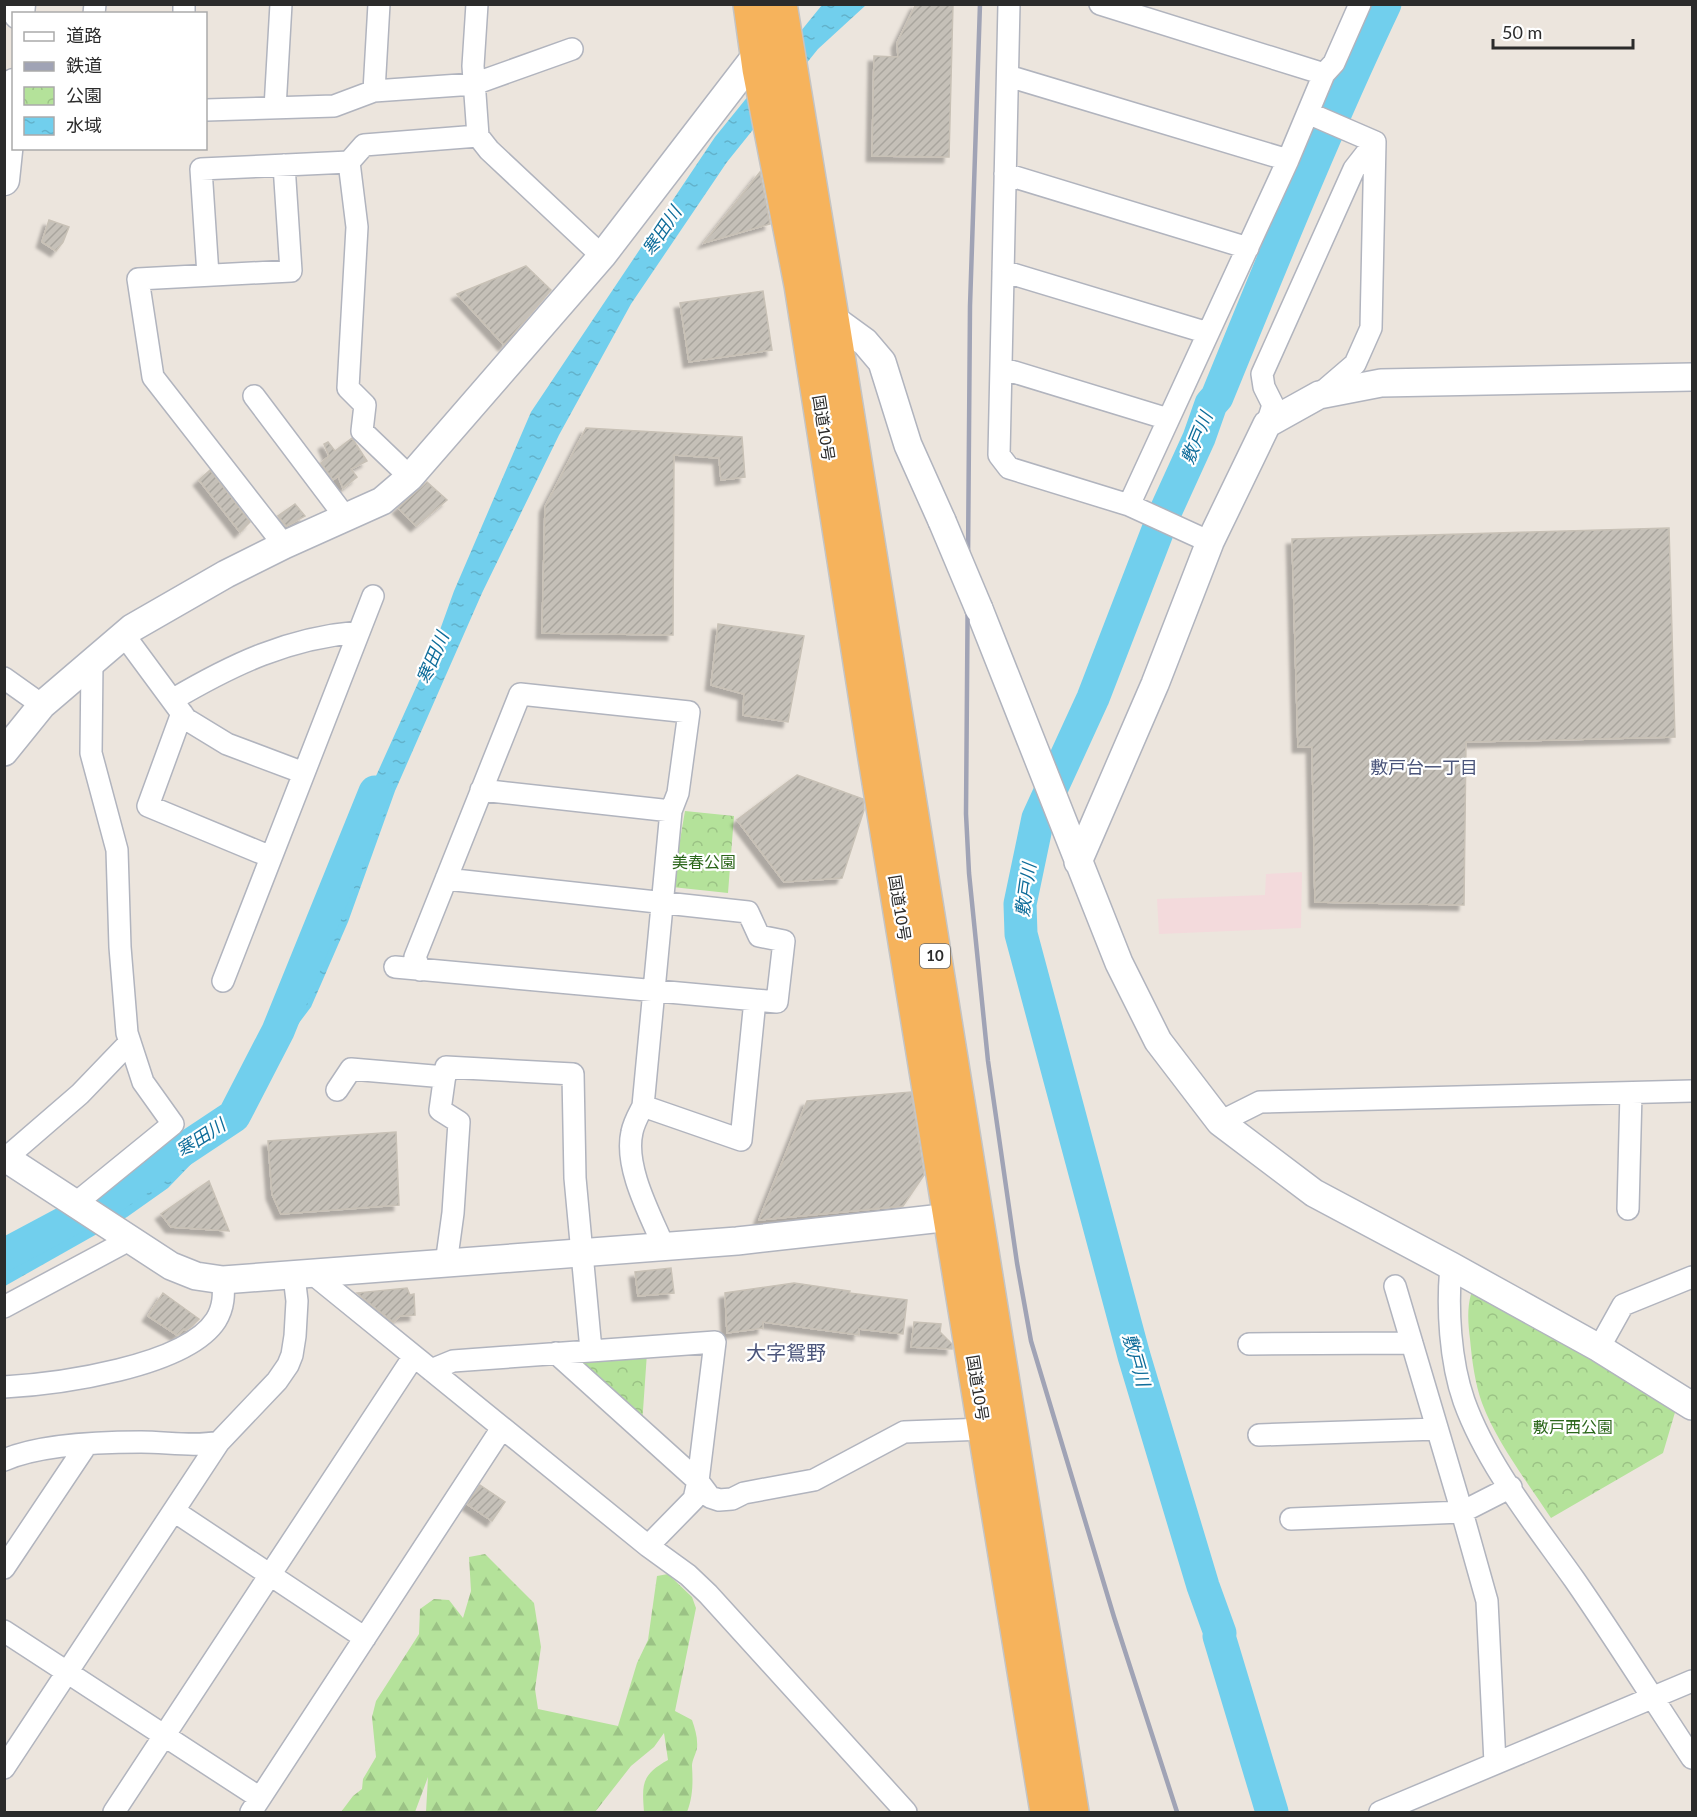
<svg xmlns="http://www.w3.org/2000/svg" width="1697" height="1817" font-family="Lato,'Noto Sans JP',sans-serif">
<defs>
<pattern id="forest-firs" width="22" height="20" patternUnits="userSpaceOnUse" patternTransform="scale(1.5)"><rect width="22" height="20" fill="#b4e29a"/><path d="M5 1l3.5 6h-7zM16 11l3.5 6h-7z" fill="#9bc285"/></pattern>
<pattern id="park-crowns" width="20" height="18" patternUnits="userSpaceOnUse" patternTransform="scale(1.5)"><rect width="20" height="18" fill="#b4e29a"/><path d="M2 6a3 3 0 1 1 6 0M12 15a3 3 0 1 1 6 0" fill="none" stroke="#9bc285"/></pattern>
<pattern id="water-ripples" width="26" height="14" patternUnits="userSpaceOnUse" patternTransform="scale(1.5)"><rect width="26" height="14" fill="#71cfed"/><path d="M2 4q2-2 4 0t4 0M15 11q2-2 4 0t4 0" fill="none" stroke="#62b2cb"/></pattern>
<pattern id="building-hatch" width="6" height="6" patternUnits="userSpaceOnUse" patternTransform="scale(1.5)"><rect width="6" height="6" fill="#c5c0b8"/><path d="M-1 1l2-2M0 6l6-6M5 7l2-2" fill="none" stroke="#a9a59e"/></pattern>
<filter id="shadow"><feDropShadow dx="-5.5" dy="5.5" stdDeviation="1.5" flood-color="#0004"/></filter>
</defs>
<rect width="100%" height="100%" fill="#ece5dd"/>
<path fill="#f3dadc" d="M1302,872L1301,928L1159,934L1157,899L1265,895L1266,874Z"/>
<path fill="url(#forest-firs)" d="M485,1554L534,1603L541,1647L535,1689L538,1709L618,1726L637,1663L648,1640L657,1576L668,1574L692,1597L696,1608L675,1711L692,1720C695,1729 698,1738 697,1748C696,1754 692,1760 692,1766C693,1782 693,1797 687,1812H644C642,1784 641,1775 668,1760L664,1733L654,1747L631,1766L595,1812H426L428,1777L415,1812H341L353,1796L362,1789L363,1779L376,1757L372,1717L376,1701L419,1634L420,1609L434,1599L449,1600L463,1618L471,1591L469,1557Z"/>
<path fill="url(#park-crowns)" d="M685,811L734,816L728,893L672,887Z
M1474,1292H1479L1676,1409L1663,1453L1551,1518C1528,1483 1497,1443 1482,1403C1475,1383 1472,1361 1470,1339C1468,1323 1467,1309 1471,1294Z
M647,1353L642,1425L574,1364L578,1358Z"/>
<path fill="url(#water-ripples)" d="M822,5H866L818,49L727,162L631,304L559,435L482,593L395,791L348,922L311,1007L265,1068L231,1130L223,1139L195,1160L168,1188L127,1217L5,1286V1254L70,1223L135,1186H145L167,1175L217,1133L300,1003L319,964L352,887L361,814L371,787L432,652L454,591L531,412L715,137Z"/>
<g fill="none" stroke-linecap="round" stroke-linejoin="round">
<path stroke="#71cfed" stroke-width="33" d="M4,1255L109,1199L234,1116L278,1031L375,792
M1272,1812L1219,1636L1220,1633L1203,1586L1134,1356L1021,934L1020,904L1038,818L1093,698L1163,517L1199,438L1211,404L1217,397C1271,265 1324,133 1385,4"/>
</g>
<path fill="url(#building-hatch)" stroke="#c8c1b6" stroke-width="1.5" filter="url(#shadow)" d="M916,4H953L949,157L872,156L874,56L898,57L897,43Z
M760,172L770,224L704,243Z
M49,220L69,227L63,242L56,251L42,242Z
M526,266L551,290L504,345L457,294Z
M763,291L772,350L689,362L680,303Z
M586,428L742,437L745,477L721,480L719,458L674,455L673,635L542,633L545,507Z
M352,438L367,461L351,469L357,477L343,488L338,476L333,480L321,463L329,456L324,444L328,442L335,451Z
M210,470L250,522L240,532L199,480Z
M427,482L447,500L416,526L398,508Z
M295,504L305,516L286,526L278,516Z
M1669,528L1675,737L1466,742L1464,905L1315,902L1312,747H1298L1292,539Z
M718,624L804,636L788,722L743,715L744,694L711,685Z
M797,775L863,799L864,810L842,878L784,882L737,820Z
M911,1092L924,1175L903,1206L759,1220L807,1101Z
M396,1132L399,1205L281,1214L272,1194L268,1141Z
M209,1181L229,1231L171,1227L161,1214Z
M671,1268L674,1293L638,1296L635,1272Z
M794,1283L850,1291L849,1293L907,1300L903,1334L859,1329V1335L763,1322V1328L727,1333L725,1293Z
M407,1288L410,1295L414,1294L415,1315L400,1316L393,1322L357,1293Z
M163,1293L199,1319L192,1326L186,1330L184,1329L177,1335L148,1316Z
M914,1322L941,1324L940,1332L952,1344V1349L911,1347Z
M480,1485L505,1502L492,1521L467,1504Z"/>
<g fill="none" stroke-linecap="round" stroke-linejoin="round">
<defs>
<path id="minor" d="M477,4L473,66L478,136
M1009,4L999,455L1009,468L1129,505L1210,542
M1100,4L1324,74
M94,14L95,4
M184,14V4
M1008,76L1288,160
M374,91L379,4
M275,108L281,4
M206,110L334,106L374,91L474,84L572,49
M1308,113L1375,142L1371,328L1355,364L1320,394
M349,162L357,227L348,388L365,405L362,431L410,477
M284,165L291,271L138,279L153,377L284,545
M1005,174L1248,248
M1003,271L1208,333
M208,275L201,169L349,162L364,145L478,136L489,150L602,256
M1001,368L1168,419
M254,396L346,518
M1267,424L1273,405L1264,387L1262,374L1354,169L1375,142
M1129,505L1288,160L1324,74L1334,63L1360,4
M124,635L186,719L227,744L304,773
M4,678L42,705
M172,700C233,664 288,638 359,632
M182,713L148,806L271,857
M481,790L671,811
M395,967L777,1002L784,941L759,936L748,912L446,879
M420,970L415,957L520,694L689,712L678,793L671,811L643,1106C639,1114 634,1122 632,1132C624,1167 650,1214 664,1247
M223,981L373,596
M337,1090L351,1069L445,1077
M643,1106L741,1140L755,1000
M1220,1122L1260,1102L1692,1091
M6,1158L80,1094L130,1042
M76,1203L173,1124L143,1082L127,1033L120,947L117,850L91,753L92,662
M1628,1209L1631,1093
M446,1264L453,1213L459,1122L440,1110L446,1067L573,1074L575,1178L591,1350
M1451,1266C1447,1308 1450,1361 1464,1401C1487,1465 1535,1524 1574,1579C1615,1638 1653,1699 1692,1758
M313,1274L648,1546L688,1575L708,1594L906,1812
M1395,1286L1462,1512L1511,1487
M4,1307L129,1240
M1249,1344L1412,1343
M1599,1348L1623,1305L1692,1277
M556,1353L698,1481L710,1497L719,1500L732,1499L744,1493L814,1480L904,1432L985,1429
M431,1370L453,1361L715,1342L698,1481L694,1499L648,1546
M4,1387C57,1384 186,1367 216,1320C224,1307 224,1294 223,1280
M1259,1435L1437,1429
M4,1460C41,1444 101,1442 141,1442C167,1442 194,1447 219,1442
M174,1511L365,1638
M1291,1519L1462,1512L1487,1601L1495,1763
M4,1568L87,1444
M4,1631L260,1798
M4,1768L219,1442L277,1381L288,1365L292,1355L295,1336L297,1301L294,1276
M114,1812L414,1356
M251,1812L502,1428
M1380,1812L1692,1681"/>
<path id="tertiary" d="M823,308L832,318L865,342L882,362L908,445L942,521
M979,609L1119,963L1158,1041L1220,1122L1314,1193L1451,1266L1599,1348L1692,1406
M4,752L42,705L132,628L226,574L284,545L382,501L410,477L602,256L758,53L763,43
M1078,862L1155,684L1210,542L1267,424L1319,395L1381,383L1692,377
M4,1157L171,1266L196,1276L223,1280L737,1241L969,1215"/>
<path id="secondary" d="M19,14L20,4
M4,180L14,84"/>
<path id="trunk" d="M750,4L759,69L801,285L874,752L1047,1812
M780,4L832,318L1072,1812"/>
</defs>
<use href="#minor" stroke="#b1b4be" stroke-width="24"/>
<use href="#tertiary" stroke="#b1b4be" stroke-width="30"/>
<use href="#secondary" stroke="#b1b4be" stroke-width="33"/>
<use href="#trunk" stroke="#c4c4c4" stroke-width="36"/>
<use href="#minor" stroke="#fff" stroke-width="21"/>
<use href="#tertiary" stroke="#fff" stroke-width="27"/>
<use href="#secondary" stroke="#fff" stroke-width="30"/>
<use href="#trunk" stroke="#f6b35c" stroke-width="33"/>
<path stroke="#a0a3b5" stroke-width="4.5" d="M980,4L970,306L966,814L969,873L988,1061L1017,1263L1031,1341L1114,1617L1177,1812"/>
<defs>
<path id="tertiary-bridge" d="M942,521L979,609"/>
</defs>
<use href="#tertiary-bridge" stroke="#b1b4be" stroke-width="30" stroke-linecap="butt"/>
<use href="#tertiary-bridge" stroke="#fff" stroke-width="27"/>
</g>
<g text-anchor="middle" stroke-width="4.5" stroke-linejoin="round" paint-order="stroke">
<rect fill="#fff" stroke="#6b6b6b" stroke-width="1.5" x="920" y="944" width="30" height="24" rx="4.5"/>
<g font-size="15" font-weight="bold" fill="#2b2b2b">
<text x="935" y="961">10</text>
</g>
<g font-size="16" fill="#2b2b2b" stroke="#fff">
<text transform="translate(824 428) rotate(81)" y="6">国道10号</text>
<text transform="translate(900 908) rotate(81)" y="6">国道10号</text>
<text transform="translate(978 1388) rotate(81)" y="6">国道10号</text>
</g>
<g font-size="16" fill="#2c671b" stroke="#fff">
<text x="704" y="868">美春公園</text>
<text x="1573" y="1433">敷戸西公園</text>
</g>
<g font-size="18" font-style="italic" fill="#0f6d9a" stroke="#fff">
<text transform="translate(662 231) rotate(-56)" y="6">寒田川</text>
<text transform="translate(1197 438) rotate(-68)" y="6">敷戸川</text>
<text transform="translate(433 658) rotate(-67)" y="6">寒田川</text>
<text transform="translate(1026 890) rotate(-82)" y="6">敷戸川</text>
<text transform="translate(201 1138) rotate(-33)" y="6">寒田川</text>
<text transform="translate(1136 1360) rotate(74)" y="6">敷戸川</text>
</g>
<g font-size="18" fill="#4b557b" stroke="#fff">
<text x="1424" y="774">敷戸台一丁目</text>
</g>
<g font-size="20" fill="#4b557b" stroke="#fff">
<text x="786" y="1360">大字鴛野</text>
</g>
</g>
<rect width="1697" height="1817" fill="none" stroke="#2b2b2b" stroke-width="12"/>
<rect x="12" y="12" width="195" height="138" fill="#ffffff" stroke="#aaaaaa" stroke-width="1.5"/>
<rect x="24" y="32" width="30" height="9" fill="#ffffff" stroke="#aaaaaa" stroke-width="1.5"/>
<text x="66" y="42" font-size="18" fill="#2b2b2b">道路</text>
<rect x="24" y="62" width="30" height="9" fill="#a0a3b5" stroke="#aaaaaa" stroke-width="1.5"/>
<text x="66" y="72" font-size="18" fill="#2b2b2b">鉄道</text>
<rect x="24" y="87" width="30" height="18" fill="url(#park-crowns)" stroke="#aaaaaa" stroke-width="1.5"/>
<text x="66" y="102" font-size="18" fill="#2b2b2b">公園</text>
<rect x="24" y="117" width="30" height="18" fill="url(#water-ripples)" stroke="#aaaaaa" stroke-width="1.5"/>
<text x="66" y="132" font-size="18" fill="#2b2b2b">水域</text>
<path d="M1493 39v9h140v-9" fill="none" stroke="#2b2b2b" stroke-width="3"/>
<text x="1502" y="39" font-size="18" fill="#2b2b2b" stroke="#ffffff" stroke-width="4.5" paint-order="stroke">50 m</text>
</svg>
